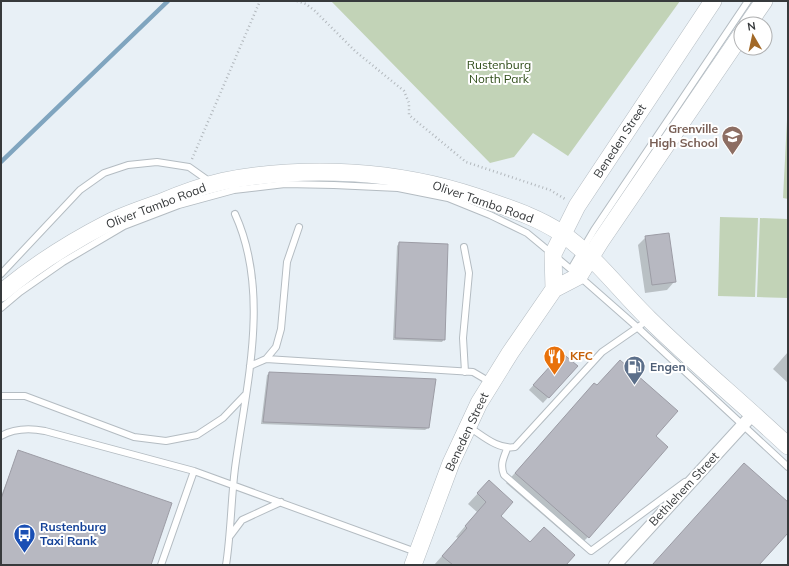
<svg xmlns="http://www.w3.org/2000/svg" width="789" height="566" font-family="Mulish,sans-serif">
<rect width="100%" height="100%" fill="#e8f0f6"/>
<path fill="#c2d3b7" d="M331,1H680L568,156L533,133L514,157L490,163Z
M787,120H788V199L783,198Z
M720,217L758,218L755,297L718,296Z
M760,218L788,219V298L757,297Z"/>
<path fill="#0003" d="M646,237L674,282L667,290L645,293L638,245Z
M399,243L447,245L444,339L442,342L393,340L397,246Z
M788,352V383L773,369Z
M557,359L576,367L543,403L529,390Z
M270,373L428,428L425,430L261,424L267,375Z
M596,386L654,436L588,537L579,546L506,483L585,394Z
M19,451L150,565H1V496Z
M479,492L500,516L530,543L564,565H434L458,538L456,537L477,512L468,504Z"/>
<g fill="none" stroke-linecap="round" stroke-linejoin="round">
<path stroke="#80a5bf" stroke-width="4.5" d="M1,162L168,1"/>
</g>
<path fill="#b7b8c1" stroke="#9c9ca5" d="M669,233L676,282L652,285L645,236Z
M399,242L448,244L445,340L395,338Z
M562,353L578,366L549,398L533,385Z
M620,360L678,411L656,436L668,447L589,538L515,473L594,383L597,385Z
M269,372L436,379L429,428L263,422Z
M18,450L172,503L151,565H1V499Z
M744,463L788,502V533L759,565H652Z
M489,480L513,502L501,516L530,542L544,527L575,555L566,565H453L442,556L467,528L465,526L486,502L477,493Z"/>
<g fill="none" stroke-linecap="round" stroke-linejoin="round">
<defs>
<path id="service" d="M464,247L469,273L463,338L465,372
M571,269L594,230L748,1
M1,274L80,190L104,173L128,165L157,162L189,167L206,179
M1,308L20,292L63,262L124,226L179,205L234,190L285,184L334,185L398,188L448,198L490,215L527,233L579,276L637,327L788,467
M266,359L473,372L490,382
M250,366L266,359L276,347L281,329L287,262L299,227
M1,396H25L134,437L166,441L197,435L223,418L245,395
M469,427C483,436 498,450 515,447L602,352L641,325
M1,436C15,428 29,428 45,431L194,471L416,552
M507,449C503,459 500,465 504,475L591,551L685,482
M230,536L242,520L281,502
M161,565L194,471
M226,565C231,533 231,500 235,468C246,386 271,293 235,214"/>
<path id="minor" d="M615,565L753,414"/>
<path id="secondary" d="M748,24L764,1
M554,289L553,254L577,206L713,1
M1,293C33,266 71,242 108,223C124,215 142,209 159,203C180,194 202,186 224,181C307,165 397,170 477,197C505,207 536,216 561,233C595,256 620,291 649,319C694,363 742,403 788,446
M413,565L451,463L479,403L510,353L554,289L579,276L600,242L741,35"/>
</defs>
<use href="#service" stroke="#b4bcc2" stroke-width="8"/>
<use href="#minor" stroke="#b4bcc2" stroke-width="14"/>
<use href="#secondary" stroke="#b4bcc2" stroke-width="18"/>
<path stroke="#b2b8bd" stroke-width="2.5" stroke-dasharray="1 3" stroke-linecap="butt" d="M297,1L306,4L315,11L355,51L404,91L409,103V115L466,162L550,190L565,199
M192,159L260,1"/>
<use href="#service" stroke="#fff" stroke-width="6"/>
<use href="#minor" stroke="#fff" stroke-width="12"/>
<use href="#secondary" stroke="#fff" stroke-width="17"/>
</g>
<defs>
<symbol id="school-pin" viewBox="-11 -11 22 30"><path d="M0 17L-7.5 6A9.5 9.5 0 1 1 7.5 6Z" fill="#8d6e63" stroke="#fff"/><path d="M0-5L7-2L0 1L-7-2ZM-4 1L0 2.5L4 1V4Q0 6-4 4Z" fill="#fff"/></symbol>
<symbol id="restaurant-pin" viewBox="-11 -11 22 30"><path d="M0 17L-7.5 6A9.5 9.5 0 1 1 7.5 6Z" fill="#e8710a" stroke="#fff"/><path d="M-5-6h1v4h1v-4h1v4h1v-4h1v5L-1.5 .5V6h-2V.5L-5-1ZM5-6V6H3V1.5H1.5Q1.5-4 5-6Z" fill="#fff"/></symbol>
<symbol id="fuel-pin" viewBox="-11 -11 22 30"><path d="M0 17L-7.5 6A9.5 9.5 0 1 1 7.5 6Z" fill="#5c6f8a" stroke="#fff"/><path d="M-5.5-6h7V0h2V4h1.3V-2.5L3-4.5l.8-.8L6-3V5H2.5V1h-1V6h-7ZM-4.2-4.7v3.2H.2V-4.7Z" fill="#fff"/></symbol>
<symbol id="bus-pin" viewBox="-11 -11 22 30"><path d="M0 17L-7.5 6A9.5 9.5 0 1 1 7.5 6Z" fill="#1a4fb4" stroke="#fff"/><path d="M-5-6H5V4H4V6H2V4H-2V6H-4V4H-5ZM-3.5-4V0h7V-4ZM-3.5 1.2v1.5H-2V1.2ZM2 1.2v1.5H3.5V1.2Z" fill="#fff"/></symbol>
</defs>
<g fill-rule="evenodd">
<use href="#school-pin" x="720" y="124" width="25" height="34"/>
<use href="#restaurant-pin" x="542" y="344" width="25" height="34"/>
<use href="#fuel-pin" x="622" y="354" width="25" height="34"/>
<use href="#bus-pin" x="12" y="522" width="25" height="34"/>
</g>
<g text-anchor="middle" stroke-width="4" stroke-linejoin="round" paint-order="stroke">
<g font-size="12" fill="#2f4d19" stroke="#fff">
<text x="499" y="69">Rustenburg<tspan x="499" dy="14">North Park</tspan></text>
</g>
<g font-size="12" font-weight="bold" fill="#785e54" stroke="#fff" text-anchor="end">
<text x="718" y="133">Grenville<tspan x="718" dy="14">High School</tspan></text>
</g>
<g font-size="12" fill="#373a3c" stroke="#fff">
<text transform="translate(620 141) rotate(-57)" y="4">Beneden Street</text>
<text transform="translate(483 202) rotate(19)" y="4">Oliver Tambo Road</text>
<text transform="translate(156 206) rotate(-21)" y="4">Oliver Tambo Road</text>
<text transform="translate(467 432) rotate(-65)" y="4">Beneden Street</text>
<text transform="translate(684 489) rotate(-47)" y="4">Bethlehem Street</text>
</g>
<g font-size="12" font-weight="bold" fill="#c56008" stroke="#fff" text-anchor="start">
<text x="570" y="360">KFC</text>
</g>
<g font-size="12" font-weight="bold" fill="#4e5e75" stroke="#fff" text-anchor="start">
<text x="650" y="371">Engen</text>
</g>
<g font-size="12" font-weight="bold" fill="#164399" stroke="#fff" text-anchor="start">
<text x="40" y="531">Rustenburg<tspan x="40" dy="14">Taxi Rank</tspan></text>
</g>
</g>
<rect width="789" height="566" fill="none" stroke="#373a3c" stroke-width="4"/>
<g transform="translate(753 36) rotate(351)"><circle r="19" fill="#ffffff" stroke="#afb0b1"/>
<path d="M0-3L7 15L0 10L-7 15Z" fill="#a26927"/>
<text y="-6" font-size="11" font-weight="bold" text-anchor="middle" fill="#373a3c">N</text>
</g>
</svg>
